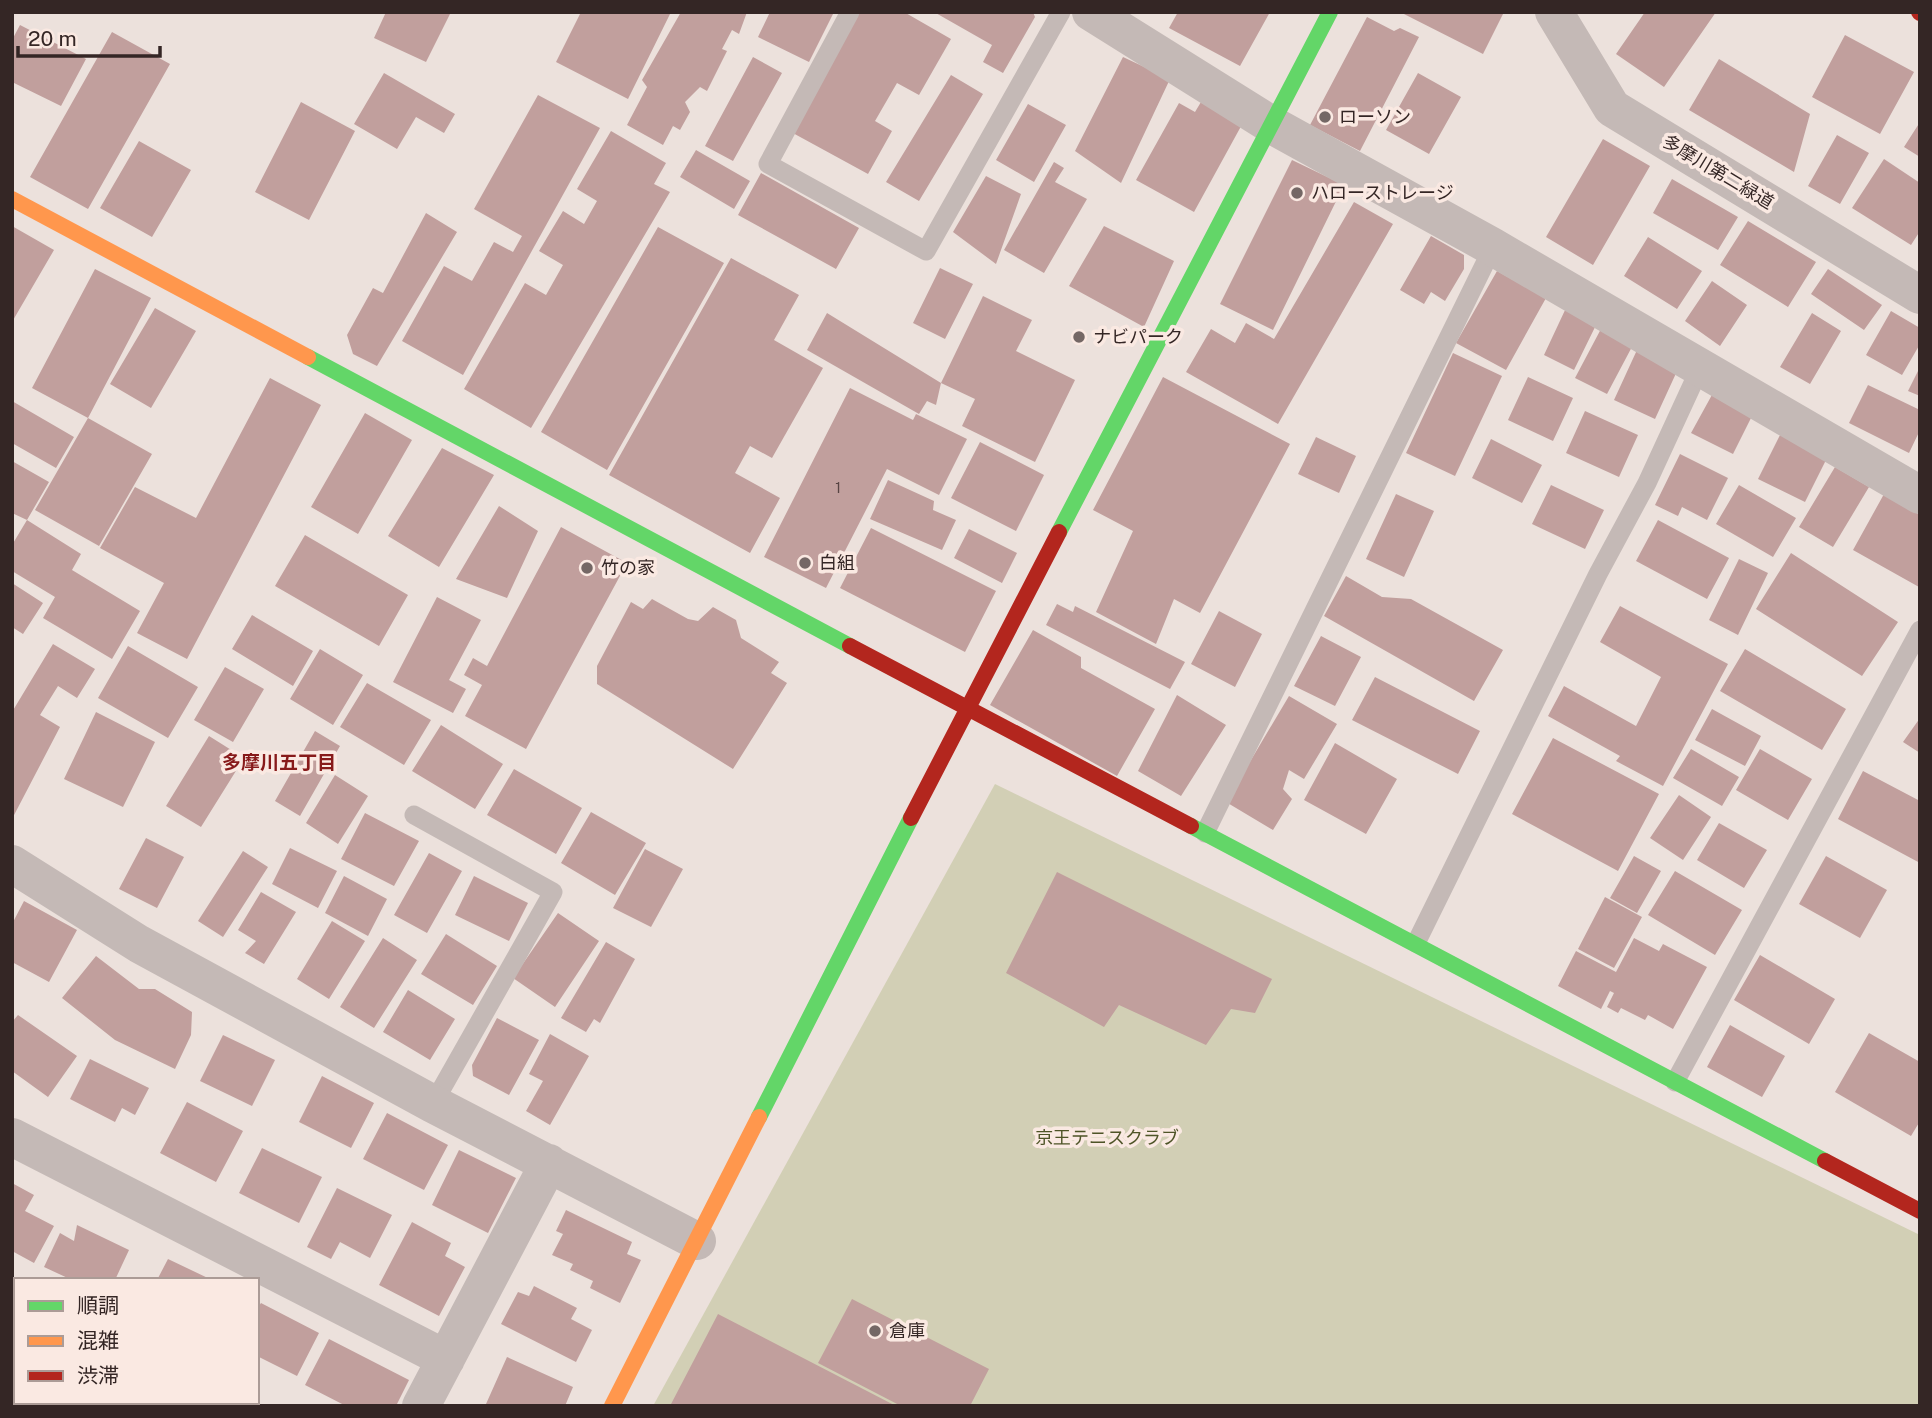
<svg xmlns="http://www.w3.org/2000/svg" width="1932" height="1418" font-family="'Public Sans','Noto Sans JP',sans-serif">
<rect width="100%" height="100%" fill="#ece1dc"/>
<path fill="#d2cfb5" d="M995,784L1920,1235V1406H653Z"/>
<path fill="#c19f9d" d="M386,12H451L426,62L374,38Z
M581,12H671L628,99L556,62Z
M681,12H747L739,34L732,30L722,49L727,51L707,91L700,87L685,102L690,112L680,130L673,126L663,145L627,125L647,87L642,80Z
M770,12H834L809,62L758,37Z
M859,12H904L951,39L919,95L897,83L875,121L892,131L868,174L791,132Z
M934,12H1033L1035,17L1003,73L983,62L992,45Z
M1178,12H1270L1240,66L1169,28Z
M1400,12H1504L1483,54Z
M1645,12H1716L1664,87L1616,54Z
M1367,17L1394,31L1400,28L1419,37L1360,151L1310,125Z
M20,25L86,59L61,106L12,82V40Z
M112,32L170,64L88,209L30,177Z
M1845,35L1914,72L1880,134L1812,97Z
M753,57L782,73L733,161L705,146Z
M1123,57L1170,79L1121,183L1075,151Z
M1719,59L1810,114L1794,172L1689,110Z
M384,73L455,114L444,133L416,117L397,149L354,124Z
M1418,73L1461,97L1429,154L1386,130Z
M951,75L983,94L919,201L886,182Z
M538,95L600,128L463,375L402,341L444,266L472,281L494,242L513,252L522,236L474,209Z
M1204,97L1245,119L1194,212L1136,180L1179,103L1195,112Z
M301,102L355,131L309,220L255,192Z
M1028,104L1066,125L1034,182L996,160Z
M1920,122V157L1904,147Z
M611,131L666,163L654,184L670,192L531,428L464,389L525,283L546,295L563,265L539,251L563,211L584,224L597,201L577,189Z
M1837,135L1869,153L1840,204L1808,186Z
M1603,139L1650,166L1593,265L1546,237Z
M139,141L191,170L152,237L100,208Z
M696,150L750,181L734,209L680,177Z
M1884,159L1920,183V231L1911,245L1852,208Z
M1292,160L1344,185L1273,330L1220,304Z
M1054,162L1064,168L1055,182L1087,199L1044,273L1004,250Z
M761,173L859,228L836,269L738,215Z
M986,176L1021,194L996,264L953,232Z
M1672,179L1738,217L1718,250L1653,213Z
M1354,202L1393,224L1278,424L1186,372L1211,329L1235,343L1246,323L1274,339Z
M426,213L457,232L377,366L353,354L347,335L373,288L383,293Z
M1748,221L1816,262L1788,307L1720,265Z
M12,226L54,250L12,322Z
M1104,226L1174,261L1144,327L1069,286Z
M658,227L724,263L607,470L541,432Z
M1431,236L1464,255V269L1445,301L1431,292L1424,304L1400,290Z
M1648,237L1702,271L1677,309L1624,276Z
M731,258L799,295L774,340L823,368L772,458L750,446L735,473L780,498L750,553L609,475Z
M940,268L973,284L945,339L913,323Z
M95,269L151,298L88,418L152,454L99,546L35,510L88,418L32,388Z
M1828,269L1882,305L1864,330L1811,294Z
M1497,271L1546,298L1506,370L1456,343Z
M1712,281L1747,305L1720,346L1685,321Z
M983,296L1032,320L1016,351L1075,380L1035,462L962,426L975,399L941,383L936,405L927,401L919,414L807,350L827,313L941,383Z
M155,308L196,331L151,408L110,384Z
M1566,308L1597,323L1574,370L1544,355Z
M1891,311L1920,328V344L1902,375L1866,355Z
M1812,313L1841,331L1810,384L1780,367Z
M1602,327L1634,343L1607,394L1575,378Z
M1637,350L1678,369L1655,419L1614,400Z
M1453,353L1502,376L1455,476L1406,453Z
M1920,367V396L1908,391Z
M1163,377L1290,444L1200,613L1174,599L1156,644L1096,612L1133,531L1093,510Z
M1528,377L1573,398L1553,441L1508,420Z
M270,378L321,405L187,659L137,633L164,583L100,548L135,487L196,518Z
M1868,385L1920,410V430L1909,453L1849,423Z
M850,388L913,420L916,414L967,439L939,495L887,469L826,588L764,557Z
M1713,393L1753,414L1733,454L1691,433Z
M12,401L74,437L56,468L12,443Z
M1585,411L1638,435L1619,477L1566,453Z
M365,413L412,440L358,534L311,507Z
M1781,433L1828,456L1805,502L1758,479Z
M1316,437L1356,456L1339,493L1298,474Z
M1491,439L1542,465L1522,503L1472,478Z
M980,442L1044,475L1016,531L951,498Z
M442,448L494,475L439,567L388,536Z
M1680,454L1728,478L1707,520L1682,507L1678,516L1655,505Z
M12,461L49,482L27,520L12,513Z
M1835,467L1869,487L1833,547L1799,527Z
M888,480L934,501L933,510L956,520L942,550L870,519Z
M1551,485L1604,510L1585,549L1532,524Z
M1739,485L1796,518L1773,557L1716,524Z
M1396,494L1434,511L1404,577L1366,559Z
M1884,494L1920,515L1919,587L1853,550Z
M499,506L538,531L507,598L456,579Z
M27,520L81,554L72,570L140,611L112,659L43,618L55,597L12,571V545Z
M1658,520L1729,558L1707,599L1636,561Z
M561,527L627,563L526,749L465,716L482,685L464,675L473,658L487,666Z
M871,528L996,591L965,652L840,588Z
M969,529L1017,553L1002,583L954,558Z
M305,535L408,595L379,646L275,586Z
M1791,553L1898,622L1862,676L1756,609Z
M1739,559L1768,573L1738,635L1709,620Z
M1346,576L1382,597L1411,599L1503,650L1474,701L1324,616Z
M12,583L43,603L23,634L12,627Z
M437,597L481,620L449,680L466,689L453,713L393,682Z
M652,599L688,619L698,621L713,607L736,620L741,638L779,662L771,673L787,683L733,769L597,684V666L631,602L643,609Z
M1057,604L1073,612L1075,606L1185,662L1170,689L1046,625Z
M1620,606L1728,664L1663,786L1616,761L1620,756L1548,716L1564,686L1636,726L1661,677L1600,642Z
M1219,611L1262,634L1235,687L1191,664Z
M252,615L313,651L293,686L232,649Z
M1033,630L1081,657V668L1155,709L1117,776L990,705Z
M1321,636L1361,657L1335,706L1294,686Z
M53,644L95,669L77,698L58,686L40,715L60,727L12,819V712Z
M128,646L198,687L168,738L98,698Z
M320,649L363,675L333,725L290,699Z
M1745,649L1846,709L1822,750L1720,691Z
M225,667L264,689L233,742L194,720Z
M1375,677L1480,731L1458,774L1352,720Z
M367,683L431,720L404,765L340,727Z
M1177,695L1226,725L1181,796L1138,771Z
M1289,696L1337,724L1304,779L1289,770L1283,789L1292,799L1273,830L1226,802Z
M1712,709L1761,736L1745,766L1695,740Z
M96,712L155,742L123,807L64,779Z
M1920,718V753L1903,742Z
M441,725L503,764L475,809L412,771Z
M315,731L340,746L300,816L275,801Z
M209,736L244,758L201,827L166,806Z
M1553,738L1659,794L1618,871L1512,814Z
M1335,743L1397,779L1366,834L1304,800Z
M1691,749L1739,777L1722,806L1673,778Z
M1760,749L1812,779L1788,820L1736,790Z
M514,769L582,808L556,854L487,815Z
M1863,771L1920,801V863L1838,819Z
M335,775L368,796L338,844L306,823Z
M1679,795L1711,817L1683,860L1650,838Z
M591,812L646,843L615,895L561,863Z
M365,813L419,841L394,886L341,859Z
M1719,823L1767,850L1744,888L1697,860Z
M146,838L184,857L157,908L119,889Z
M290,848L337,871L318,908L272,884Z
M645,849L683,869L651,927L613,908Z
M243,851L268,867L223,937L198,921Z
M429,853L462,871L427,933L394,915Z
M1634,856L1661,871L1637,913L1610,898Z
M1826,856L1887,890L1860,938L1799,904Z
M1675,871L1742,910L1715,955L1648,915Z
M1057,872L1272,979L1255,1013L1231,1009L1206,1045L1119,1005L1104,1027L1006,973Z
M344,876L387,899L368,936L325,913Z
M474,876L528,903L509,941L455,915Z
M261,892L296,912L264,964L245,953L256,941L238,930Z
M1605,897L1642,917L1614,968L1578,949Z
M24,901L77,930L49,982L12,962V924Z
M558,913L599,941L555,1007L513,978Z
M332,921L365,941L329,999L297,979Z
M446,934L497,966L473,1005L421,974Z
M383,938L417,960L374,1028L340,1007Z
M1634,938L1659,951L1663,944L1707,967L1673,1029L1648,1015L1645,1020L1621,1008L1618,1013L1607,1007L1614,993L1610,991L1601,1009L1558,986L1576,951L1616,972Z
M606,942L635,959L600,1023L594,1019L586,1032L561,1018Z
M1760,955L1835,999L1809,1044L1734,1000Z
M96,956L139,989H155L192,1012L191,1035L175,1069L115,1040L62,998Z
M408,990L455,1019L430,1060L383,1032Z
M18,1015L77,1056L48,1097L12,1071V1022Z
M497,1018L539,1040L509,1095L473,1076L472,1065Z
M1730,1025L1785,1056L1762,1097L1707,1067Z
M1869,1033L1920,1062V1121L1911,1136L1835,1092Z
M550,1034L589,1056L550,1125L526,1111L543,1081L529,1074Z
M223,1035L275,1060L252,1106L200,1081Z
M90,1059L149,1088L135,1115L122,1108L115,1122L70,1099Z
M322,1076L374,1103L351,1148L299,1122Z
M187,1102L243,1131L216,1182L160,1153Z
M387,1113L448,1145L424,1190L363,1159Z
M262,1148L322,1177L299,1223L239,1193Z
M459,1150L516,1178L488,1233L432,1205Z
M12,1183L34,1195L25,1211L54,1226L34,1263L12,1251Z
M337,1188L392,1215L370,1258L340,1242L331,1259L307,1247Z
M566,1210L632,1242L627,1254L641,1260L620,1303L590,1288L593,1281L570,1270L573,1264L552,1255L563,1234L556,1231Z
M412,1222L451,1243L445,1256L465,1267L439,1316L379,1285Z
M77,1225L129,1250L115,1280H72L44,1267L60,1233L74,1241Z
M168,1259L212,1280H157Z
M534,1286L577,1308L571,1319L592,1330L576,1362L501,1324L518,1292L529,1296Z
M852,1299L989,1369L970,1406H901L818,1363Z
M261,1303L319,1333L297,1376L257,1356V1309Z
M16,1307V1350L12,1348V1314Z
M718,1314L896,1406H670Z
M329,1339L409,1380L396,1406H346L305,1385Z
M507,1357L573,1387L565,1406L486,1404Z
M183,1402H250L248,1406H181Z"/>
<g fill="none" stroke-linecap="round" stroke-linejoin="round">
<path stroke="#c4b9b6" stroke-width="19" d="M850,12L768,164L926,251L1061,12
M414,815L553,892L433,1104
M1205,833L1493,247
M1416,943L1598,574L1647,483L1700,368
M1675,1082L1920,630"/>
<path stroke="#c4b9b6" stroke-width="38" d="M1091,12L1270,124L1493,247L1920,495
M1554,12L1612,108L1920,295
M12,864L139,944L433,1104L697,1241
M12,1137L446,1359
M421,1406L549,1163"/>
<path stroke="#63d668" stroke-width="16" d="M308,357L850,646
M1059,532L1330,12
M1191,826L1825,1161
M759,1117L911,818"/>
<path stroke="#ff974d" stroke-width="16" d="M12,199L308,357
M612,1406L759,1117"/>
<path stroke="#b3261e" stroke-width="16" d="M1919,12L1920,13
M850,646L1191,826
M911,818L1059,532
M1825,1161L1920,1211"/>
</g>
<g fill="#746765" stroke="#fae9e2" stroke-width="2.5">
<circle cx="1325" cy="117" r="7"/>
<circle cx="1297" cy="193" r="7"/>
<circle cx="1079" cy="337" r="7"/>
<circle cx="805" cy="563" r="7"/>
<circle cx="587" cy="568" r="7"/>
<circle cx="875" cy="1331" r="7"/>
</g>
<g text-anchor="middle" stroke-width="7" stroke-linejoin="round" paint-order="stroke">
<g font-size="14" fill="#574443">
<text x="838" y="493">1</text>
</g>
<g font-size="18" fill="#342625" stroke="#fae9e2" text-anchor="start">
<text x="1339" y="123">ローソン</text>
<text x="1311" y="199">ハローストレージ</text>
<text x="1093" y="343">ナビパーク</text>
<text x="819" y="569">白組</text>
<text x="601" y="574">竹の家</text>
<text x="889" y="1337">倉庫</text>
</g>
<g font-size="18" fill="#342625" stroke="#fae9e2">
<text transform="translate(1718 172) rotate(31)" y="6">多摩川第二緑道</text>
</g>
<g font-size="18" fill="#4e5427" stroke="#fae9e2">
<text x="1107" y="1144">京王テニスクラブ</text>
</g>
<g font-size="19" font-weight="bold" fill="#871a1a" stroke="#fae9e2">
<text x="279" y="769">多摩川五丁目</text>
</g>
</g>
<rect width="1932" height="1418" fill="none" stroke="#342625" stroke-width="28"/>
<rect x="14" y="1278" width="245" height="126" fill="#fae9e2" stroke="#ab9b96" stroke-width="2"/>
<rect x="28" y="1301" width="35" height="10" fill="#63d668" stroke="#ab9b96" stroke-width="2"/>
<text x="77" y="1313" font-size="21" fill="#342625">順調</text>
<rect x="28" y="1336" width="35" height="10" fill="#ff974d" stroke="#ab9b96" stroke-width="2"/>
<text x="77" y="1348" font-size="21" fill="#342625">混雑</text>
<rect x="28" y="1371" width="35" height="10" fill="#b3261e" stroke="#ab9b96" stroke-width="2"/>
<text x="77" y="1383" font-size="21" fill="#342625">渋滞</text>
<path d="M18 46v10h142v-10" fill="none" stroke="#342625" stroke-width="3.5"/>
<text x="28" y="46" font-size="21" fill="#342625" stroke="#fae9e2" stroke-width="5" paint-order="stroke">20 m</text>
</svg>
